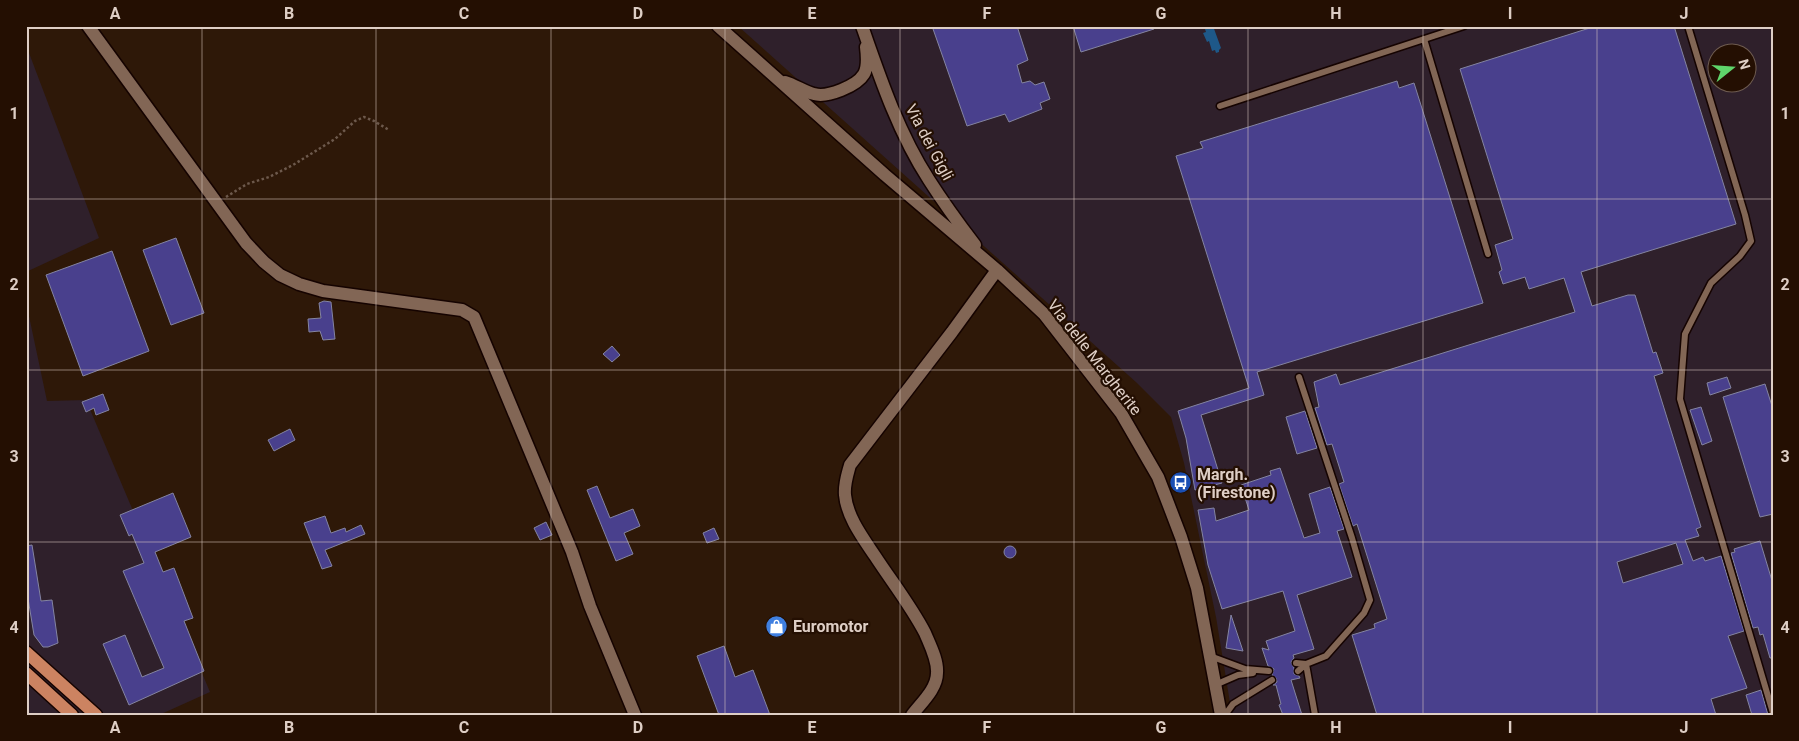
<svg xmlns="http://www.w3.org/2000/svg" width="1799" height="741" font-family="Roboto,sans-serif">
<rect width="100%" height="100%" fill="#2e1808"/>
<path fill="#2f202b" fill-rule="evenodd" d="M738,26H1773V715H1232L1216,617L1184,463L1171,417L1137,383ZM1716,52H1746V82H1716Z
M26,45L99,238L26,272Z
M26,302L47,401L86,400L210,692L159,715H26Z"/>
<path fill="#1e5888" d="M1213,26L1221,48L1219,50V52L1216,53L1215,50L1212,51L1209,41L1207,42L1203,33L1206,32L1205,29Z"/>
<path fill="#49408d" stroke="#8484a1" fill-rule="evenodd" d="M932,26H1017L1028,60L1017,65L1022,83L1030,81L1035,85L1044,82L1050,99L1040,103L1042,109L1009,122L1005,114L967,126Z
M1073,26H1153L1154,29L1081,52Z
M1596,26H1674L1736,224L1581,272L1592,306L1628,295H1635L1653,353L1656,352L1663,373L1654,376L1701,527L1696,529L1699,536L1685,540L1693,561L1703,557L1705,561L1721,556L1744,631L1728,636L1747,688L1711,699L1716,715H1377L1352,635L1375,628L1374,624L1387,619L1357,524L1353,526L1339,484L1344,482L1332,444L1327,445L1315,408L1319,407L1314,382L1336,374L1340,385L1575,312L1564,278L1529,289L1525,277L1503,284L1499,272L1502,270L1495,245L1513,239L1460,69ZM1676,543L1683,564L1623,583L1617,562Z
M1397,81L1399,88L1414,83L1483,303L1257,372L1264,395L1201,415L1222,483L1195,490L1186,438L1178,411L1249,388L1176,156L1203,148L1200,142Z
M176,238L204,313L171,325L143,250Z
M112,251L149,351L83,376L46,275Z
M324,301L331,302L335,339L323,340L320,331L309,332L308,319L321,318L319,303Z
M612,346L620,355L612,362L603,354Z
M1727,377L1731,388L1710,395L1707,383Z
M1765,384L1773,409V514L1760,517L1723,397Z
M103,394L109,410L96,415L94,408L86,412L82,402Z
M1701,407L1712,441L1702,445L1690,410Z
M1305,411L1317,448L1297,454L1286,417Z
M290,429L295,440L274,451L268,440Z
M1280,468L1304,538L1320,533L1309,494L1330,487L1344,529L1337,531L1352,577L1297,595L1314,649L1293,655L1294,658L1291,662L1294,668V674L1299,676L1300,678L1291,680L1302,715H1283L1279,705L1281,704L1276,685H1273L1277,682L1276,678L1272,675L1274,669L1268,666L1262,648L1269,650L1266,641L1295,631L1283,591L1222,609L1208,565L1198,510L1214,508L1216,521L1249,510L1241,485L1271,475L1270,471Z
M597,486L610,518L633,509L640,526L624,533L633,554L616,561L587,490Z
M173,493L191,537L155,552L163,572L174,568L193,618L184,621L204,671L129,705L103,644L125,635L142,677L164,668L123,571L144,563L132,534L129,536L120,515Z
M325,516L331,533L345,528L346,532L361,525L365,534L325,550L332,566L322,569L304,523Z
M546,522L552,535L540,540L534,528Z
M714,528L719,539L707,543L703,533Z
M1760,541L1773,584V658H1770L1763,634L1760,635L1758,627L1753,628L1731,553L1735,552L1734,549Z
M32,545L41,601L52,600L58,643L48,647H43L34,635L26,586V546Z
M1004 552a6 6 0 1 1 12 0a6 6 0 1 1-12 0Z
M1231,615L1243,651L1226,648Z
M724,646L735,677L753,670L770,715H719L697,656Z
M1761,690L1768,715H1752L1746,695Z"/>
<g fill="none" stroke-linecap="round" stroke-linejoin="round">
<defs>
<path id="service" d="M1688,26L1745,215L1751,241L1740,256L1711,283L1685,334L1680,399L1773,713
M1424,39L1488,254
M1220,106L1464,26
M1299,377L1352,538L1370,600L1364,613L1326,656L1306,664L1315,715
M1210,656L1245,669L1269,671
M1296,663L1306,664L1298,671
M1215,685L1238,675L1253,673
M1225,715L1233,704L1272,680"/>
<path id="minor" d="M88,26L246,243L264,262L280,275L299,284L323,291L462,310L474,317L572,552L590,606L635,715
M718,26L885,175L997,270L1044,314L1121,413L1158,477L1181,537L1197,588L1221,715
M862,26C880,78 899,134 929,180C943,202 959,224 975,245
M785,82C795,85 805,92 814,94C827,98 857,86 864,74C868,67 867,55 866,47
M912,715C921,703 937,689 937,673C938,660 930,645 925,633C911,606 892,582 875,556C863,538 847,517 845,495C844,484 847,476 850,465L952,332L997,270"/>
<path id="primary" d="M26,652L96,715
M26,673L72,715"/>
</defs>
<use href="#service" stroke="#150300" stroke-width="9"/>
<use href="#minor" stroke="#150300" stroke-width="15"/>
<use href="#primary" stroke="#150300" stroke-width="15"/>
<path stroke="#6d594c" stroke-width="2.5" stroke-dasharray="2.5 2.5" stroke-linecap="butt" d="M226,197L247,184L269,177L293,165L335,139L355,121L364,117L374,121L389,130"/>
<use href="#service" stroke="#826655" stroke-width="6"/>
<use href="#minor" stroke="#826655" stroke-width="12"/>
<use href="#primary" stroke="#cc8361" stroke-width="12"/>
</g>
<path fill="none" stroke="#decec5" stroke-width="1" stroke-opacity="0.55" d="M202,26V715M376,26V715M551,26V715M725,26V715M900,26V715M1074,26V715M1248,26V715M1423,26V715M1597,26V715M26,199H1773M26,370H1773M26,542H1773"/>
<defs>
<symbol id="bus-disc" viewBox="-11 -11 22 22"><circle r="9.5" fill="#1a4fb4" stroke="#240f02"/><path d="M-5-6H5V4H4V6H2V4H-2V6H-4V4H-5ZM-3.5-4V0h7V-4ZM-3.5 1.2v1.5H-2V1.2ZM2 1.2v1.5H3.5V1.2Z" fill="#fff"/></symbol>
<symbol id="shop-disc" viewBox="-11 -11 22 22"><circle r="9.5" fill="#3f7fe0" stroke="#240f02"/><path d="M-5-2.5h2.3a2.7 3.5 0 0 1 5.4 0H5L5.5 6h-11ZM-1.5-2.5h3a1.5 2.3 0 0 0-3 0Z" fill="#fff"/></symbol>
</defs>
<g fill-rule="evenodd">
<use href="#bus-disc" x="1168" y="470" width="25" height="25"/>
<use href="#shop-disc" x="764" y="614" width="25" height="25"/>
</g>
<g text-anchor="middle" stroke-width="4.5" stroke-linejoin="round" paint-order="stroke">
<g font-size="16" fill="#decec5" stroke="#240f02">
<text transform="translate(930 142) rotate(62)" y="6">Via dei Gigli</text>
<text transform="translate(1095 357) rotate(52)" y="6">Via delle Margherite</text>
</g>
<g font-size="16" font-weight="bold" fill="#decec5" stroke="#240f02" text-anchor="start">
<text x="1197" y="480">Margh.<tspan x="1197" dy="18">(Firestone)</tspan></text>
<text x="793" y="632">Euromotor</text>
</g>
</g>
<rect width="1799" height="741" fill="none" stroke="#240f02" stroke-width="55"/>
<g transform="translate(1732 68) rotate(73)"><circle r="24" fill="#240f02" stroke="#6e5b50"/>
<path d="M0-4L9 19L0 12L-9 19Z" fill="#5fd56b"/>
<text y="-8" font-size="14" font-weight="bold" text-anchor="middle" fill="#decec5">N</text>
</g>
<rect x="28" y="28" width="1744" height="686" fill="none" stroke="#decec5" stroke-width="2"/>
<g font-size="16" text-anchor="middle" font-weight="bold" fill="#decec5">
<text x="115" y="19">A</text>
<text x="289" y="19">B</text>
<text x="464" y="19">C</text>
<text x="638" y="19">D</text>
<text x="812" y="19">E</text>
<text x="987" y="19">F</text>
<text x="1161" y="19">G</text>
<text x="1336" y="19">H</text>
<text x="1510" y="19">I</text>
<text x="1684" y="19">J</text>
<text x="14" y="119">1</text>
<text x="1785" y="119">1</text>
<text x="14" y="290">2</text>
<text x="1785" y="290">2</text>
<text x="14" y="462">3</text>
<text x="1785" y="462">3</text>
<text x="14" y="633">4</text>
<text x="1785" y="633">4</text>
<text x="115" y="733">A</text>
<text x="289" y="733">B</text>
<text x="464" y="733">C</text>
<text x="638" y="733">D</text>
<text x="812" y="733">E</text>
<text x="987" y="733">F</text>
<text x="1161" y="733">G</text>
<text x="1336" y="733">H</text>
<text x="1510" y="733">I</text>
<text x="1684" y="733">J</text>
</g>
</svg>
